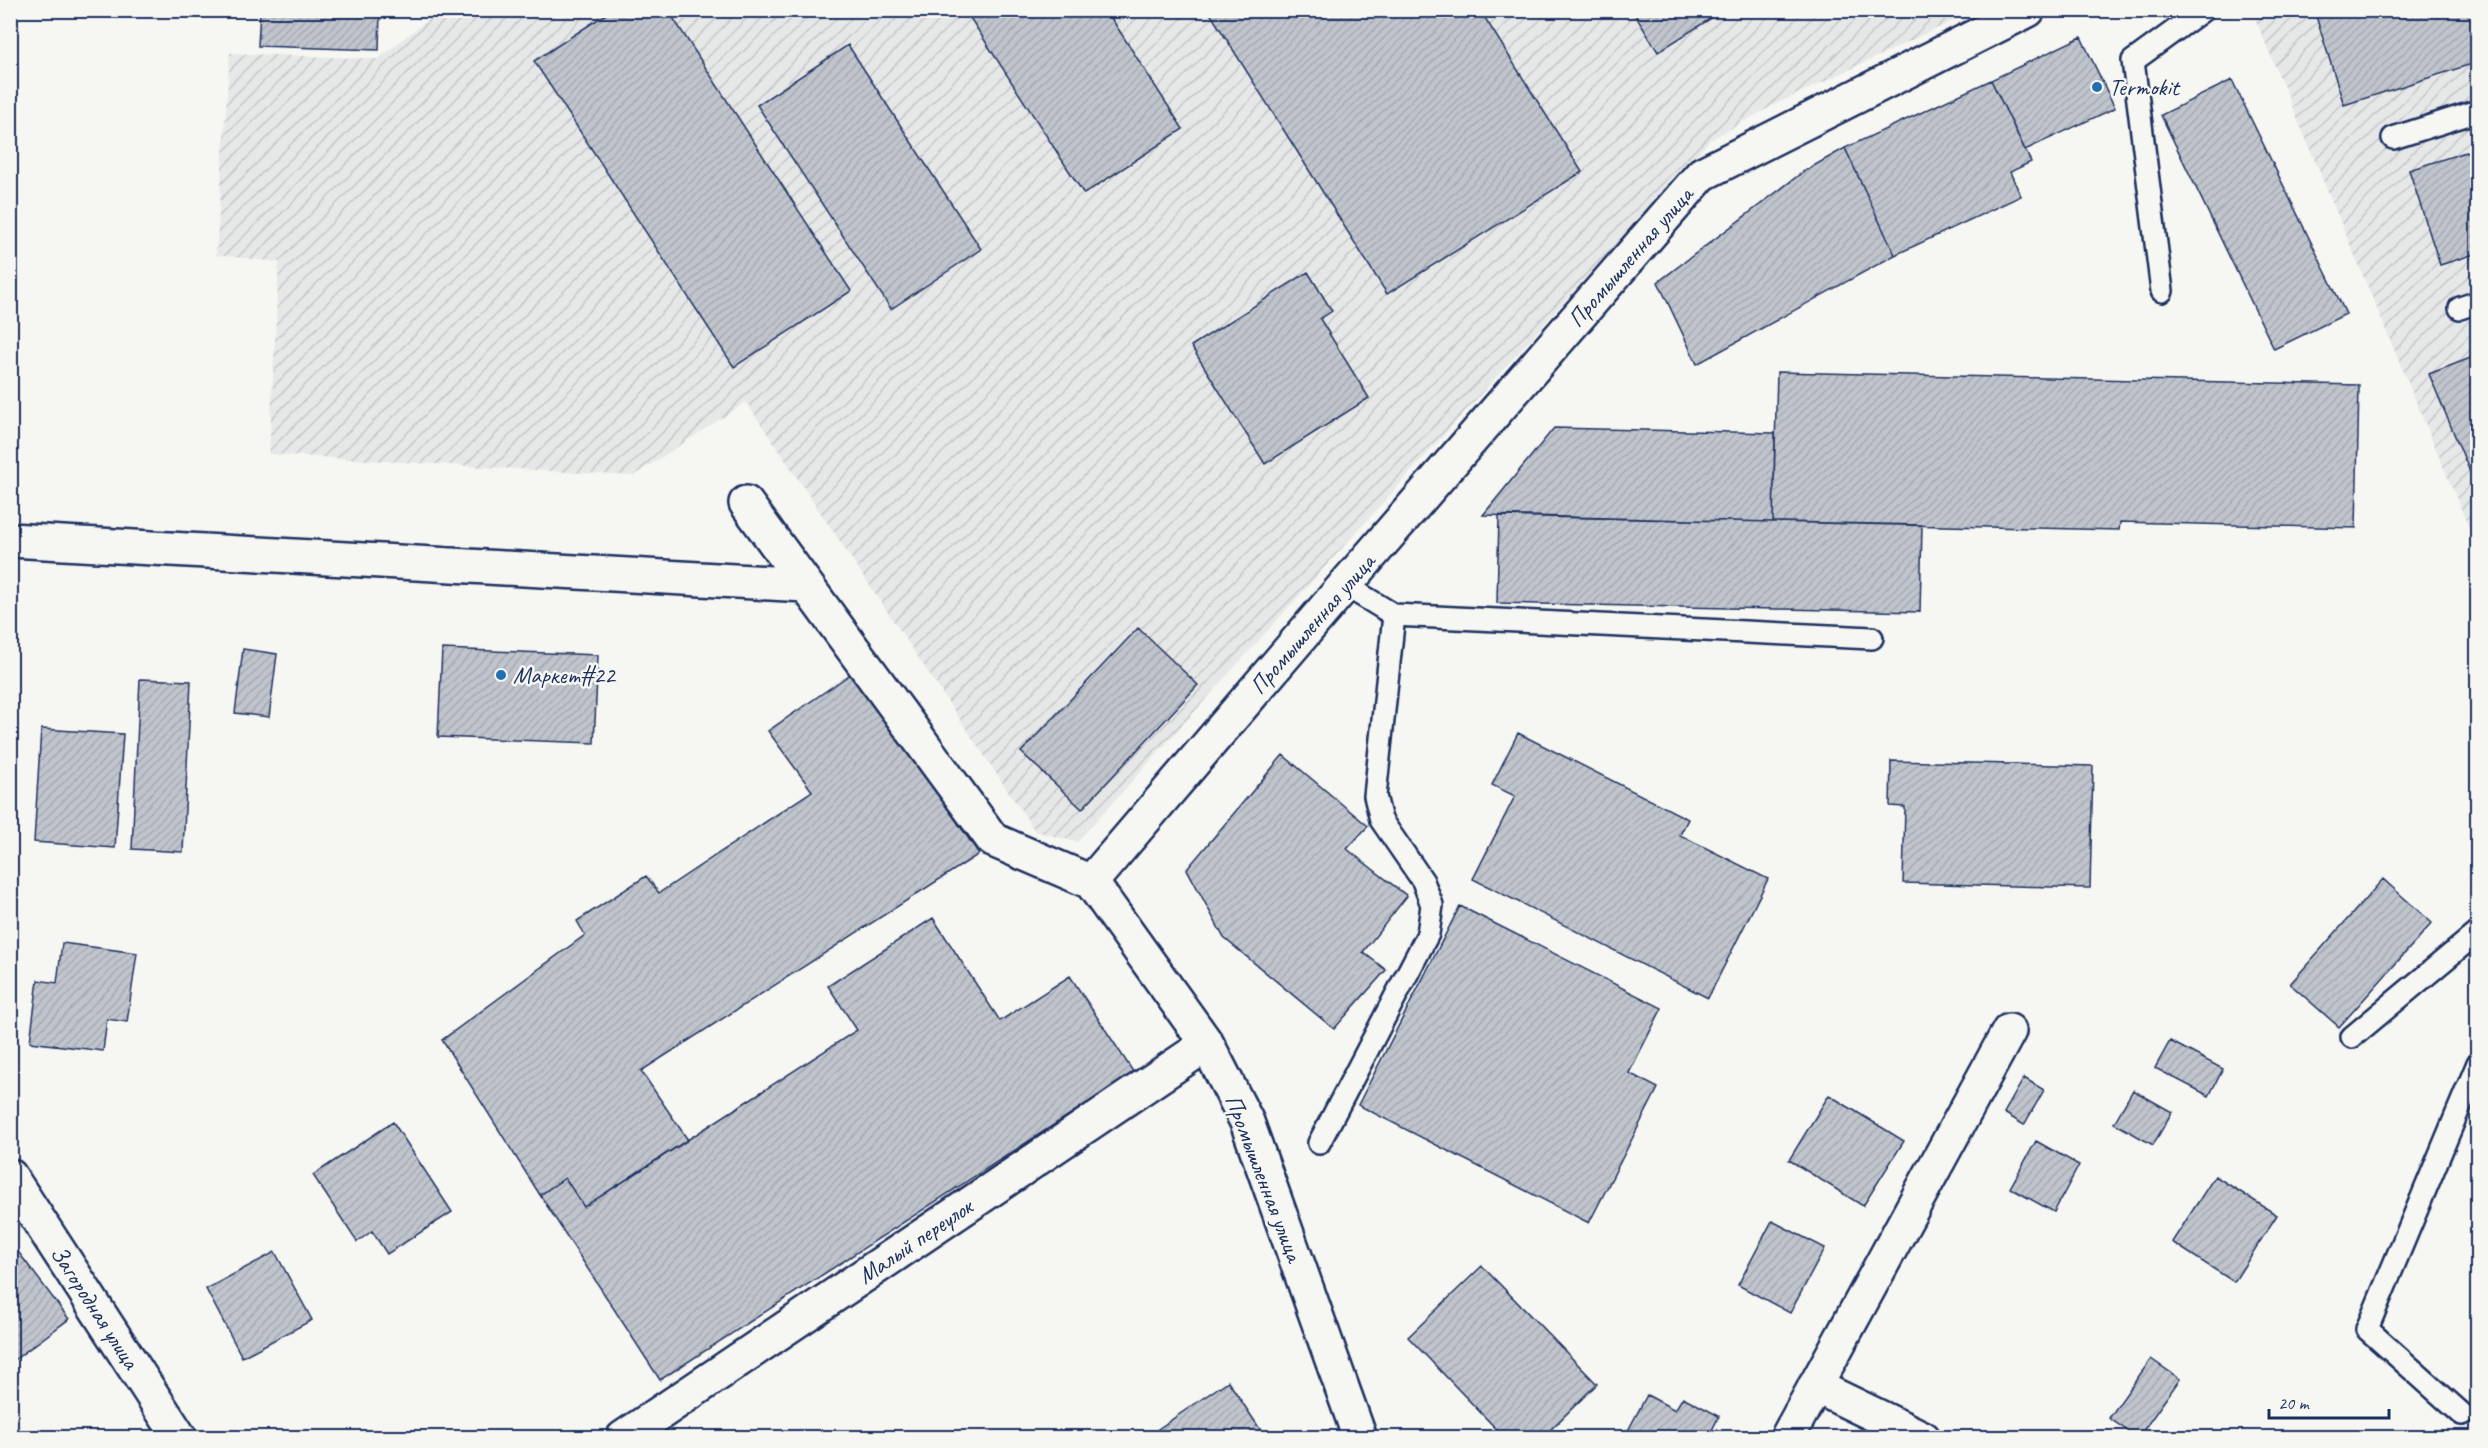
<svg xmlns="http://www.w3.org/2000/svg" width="2488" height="1448" font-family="Caveat,sans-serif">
<defs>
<pattern id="industrial-furrows" width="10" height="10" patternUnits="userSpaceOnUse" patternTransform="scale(1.5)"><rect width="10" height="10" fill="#e6e7e7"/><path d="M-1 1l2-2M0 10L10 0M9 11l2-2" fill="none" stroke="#c5c6c9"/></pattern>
<pattern id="building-hatch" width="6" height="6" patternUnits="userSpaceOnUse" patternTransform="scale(1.5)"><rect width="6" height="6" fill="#c0c4cd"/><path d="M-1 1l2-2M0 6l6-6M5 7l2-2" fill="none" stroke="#a4a9b2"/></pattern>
</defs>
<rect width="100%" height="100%" fill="#f6f6f2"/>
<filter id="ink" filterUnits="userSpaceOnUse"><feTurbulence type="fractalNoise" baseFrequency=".0167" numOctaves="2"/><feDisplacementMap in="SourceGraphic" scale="12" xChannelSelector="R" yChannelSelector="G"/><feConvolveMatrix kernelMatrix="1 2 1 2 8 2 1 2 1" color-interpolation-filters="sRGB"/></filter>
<g filter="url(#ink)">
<path fill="url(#industrial-furrows)" d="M439,11H1974L1774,105L1710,140L1077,842L1035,831L746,402L633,476L269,454L279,262L216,255L230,53L378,59Z
M2252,11H2477V547Z"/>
<path fill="url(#building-hatch)" stroke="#1b2f5e" stroke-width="1.5" d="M260,10H380L379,50L258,46Z
M612,10H668L851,291L734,367L534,61Z
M965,10H1106L1183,129L1084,194Z
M1208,10H1480L1582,172L1387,294Z
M1632,10H1724L1658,52Z
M2314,10H2478V62L2344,105Z
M2081,37L2115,108L2025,150L1991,80Z
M848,45L981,249L891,309L757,105Z
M1991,80L2031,162L2010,172L2021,196L1895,255L1845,148Z
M2232,80L2346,314L2274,349L2161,115Z
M1845,148L1895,255L1697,364L1658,282L1803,172Z
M2478,148V253L2440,265L2409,170Z
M1308,272L1332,311L1320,319L1369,398L1265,464L1191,346Z
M2478,355V491L2429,374Z
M1777,372L2359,385L2356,528L2120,522L2119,530L1773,522Z
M1554,428L1775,433L1773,522L1483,515Z
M1499,516L1922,525L1920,612L1497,603Z
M1138,628L1198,685L1082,809L1021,752Z
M243,649L277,654L269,717L235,713Z
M442,649L598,655L594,743L438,737Z
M855,671L979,854L641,1071L688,1140L584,1207L565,1178L540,1195L442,1040L585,935L577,921L646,876L659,893L812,791L768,731Z
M140,679L191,681L183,852L132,849Z
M41,729L123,734L115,848L34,842Z
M1518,733L1688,819L1680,835L1768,879L1708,998L1473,879L1515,796L1492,785Z
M1283,755L1368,826L1347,849L1407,896L1363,952L1386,970L1334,1029L1224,938L1187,869Z
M1891,761L2093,766L2090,888L1903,883L1905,807L1890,806Z
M2383,879L2432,923L2339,1027L2290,984Z
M1460,906L1662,1008L1629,1073L1658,1088L1589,1223L1358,1105Z
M933,918L1000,1021L1070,976L1134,1073L660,1380L540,1195L565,1178L584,1207L857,1030L828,986Z
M62,943L137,953L127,1022L107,1019L103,1051L30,1042L38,980L57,983Z
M2170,1041L2223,1069L2209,1096L2155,1068Z
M2024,1078L2044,1090L2024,1125L2004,1113Z
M2133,1090L2172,1112L2153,1145L2114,1123Z
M1829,1095L1904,1141L1863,1206L1789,1160Z
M393,1122L452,1212L387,1254L372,1231L357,1242L313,1175Z
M2036,1141L2079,1165L2054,1212L2010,1188Z
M2215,1176L2277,1215L2234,1282L2172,1242Z
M1772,1221L1825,1248L1790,1313L1738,1285Z
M10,1241L69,1319L10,1363Z
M275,1252L312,1320L242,1357L206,1289Z
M1482,1266L1597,1384L1542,1438H1505L1408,1337Z
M2151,1359L2180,1379L2138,1438L2109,1418Z
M1228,1381L1266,1438H1145Z
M1647,1395L1675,1410L1683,1397L1719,1416L1708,1438H1624Z"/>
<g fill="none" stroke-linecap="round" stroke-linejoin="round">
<defs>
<path id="service" d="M2393,138L2478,111
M2162,291L2133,61L2203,10
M2460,308L2478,302
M1345,585L1394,615L1872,638
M2352,1037L2478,932
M1319,1143L1428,934L1432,905L1423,881L1381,820L1375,796L1394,615
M2462,1414L2367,1329L2478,1063"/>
<path id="minor" d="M746,503L993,840L1091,882
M10,540L806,585
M1091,882L1345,585L1702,174L2028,10
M1091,882L1207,1044L1247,1122L1360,1438
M10,1176L180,1438
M1815,1386L1923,1438
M623,1438L1207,1044
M1787,1438L2009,1031"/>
</defs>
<use href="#service" stroke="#1b2f5e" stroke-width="26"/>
<use href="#minor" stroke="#1b2f5e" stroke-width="38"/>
<use href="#service" stroke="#f6f6f2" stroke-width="21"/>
<use href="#minor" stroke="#f6f6f2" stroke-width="33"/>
</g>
</g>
<g fill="#1f6fb2" stroke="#f6f6f2" stroke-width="2">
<circle cx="2097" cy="87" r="6"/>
<circle cx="501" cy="675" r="6"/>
</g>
<g text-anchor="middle" stroke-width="5" stroke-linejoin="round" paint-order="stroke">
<g font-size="24" fill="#1b2f5e" stroke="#f6f6f2" text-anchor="start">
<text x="2109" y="95">Termokit</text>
<text x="513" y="683">Маркет#22</text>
</g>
<g font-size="24" fill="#1b2f5e" stroke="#f6f6f2">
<text transform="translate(1630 257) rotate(-49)" y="8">Промышленная улица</text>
<text transform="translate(1312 624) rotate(-49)" y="8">Промышленная улица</text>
<text transform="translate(1264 1178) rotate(69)" y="8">Промышленная улица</text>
<text transform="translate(915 1241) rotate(-34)" y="8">Малый переулок</text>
<text transform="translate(95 1307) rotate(57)" y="8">Загородная улица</text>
</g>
</g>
<rect width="2488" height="1448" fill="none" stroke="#f6f6f2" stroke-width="36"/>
<rect x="18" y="18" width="2452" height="1412" fill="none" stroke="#1b2f5e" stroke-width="2" filter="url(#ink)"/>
<path d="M2269 1409v9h120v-9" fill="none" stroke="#1b2f5e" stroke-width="3"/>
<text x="2278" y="1409" font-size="18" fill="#1b2f5e" stroke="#f6f6f2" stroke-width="4.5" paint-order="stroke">20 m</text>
</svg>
